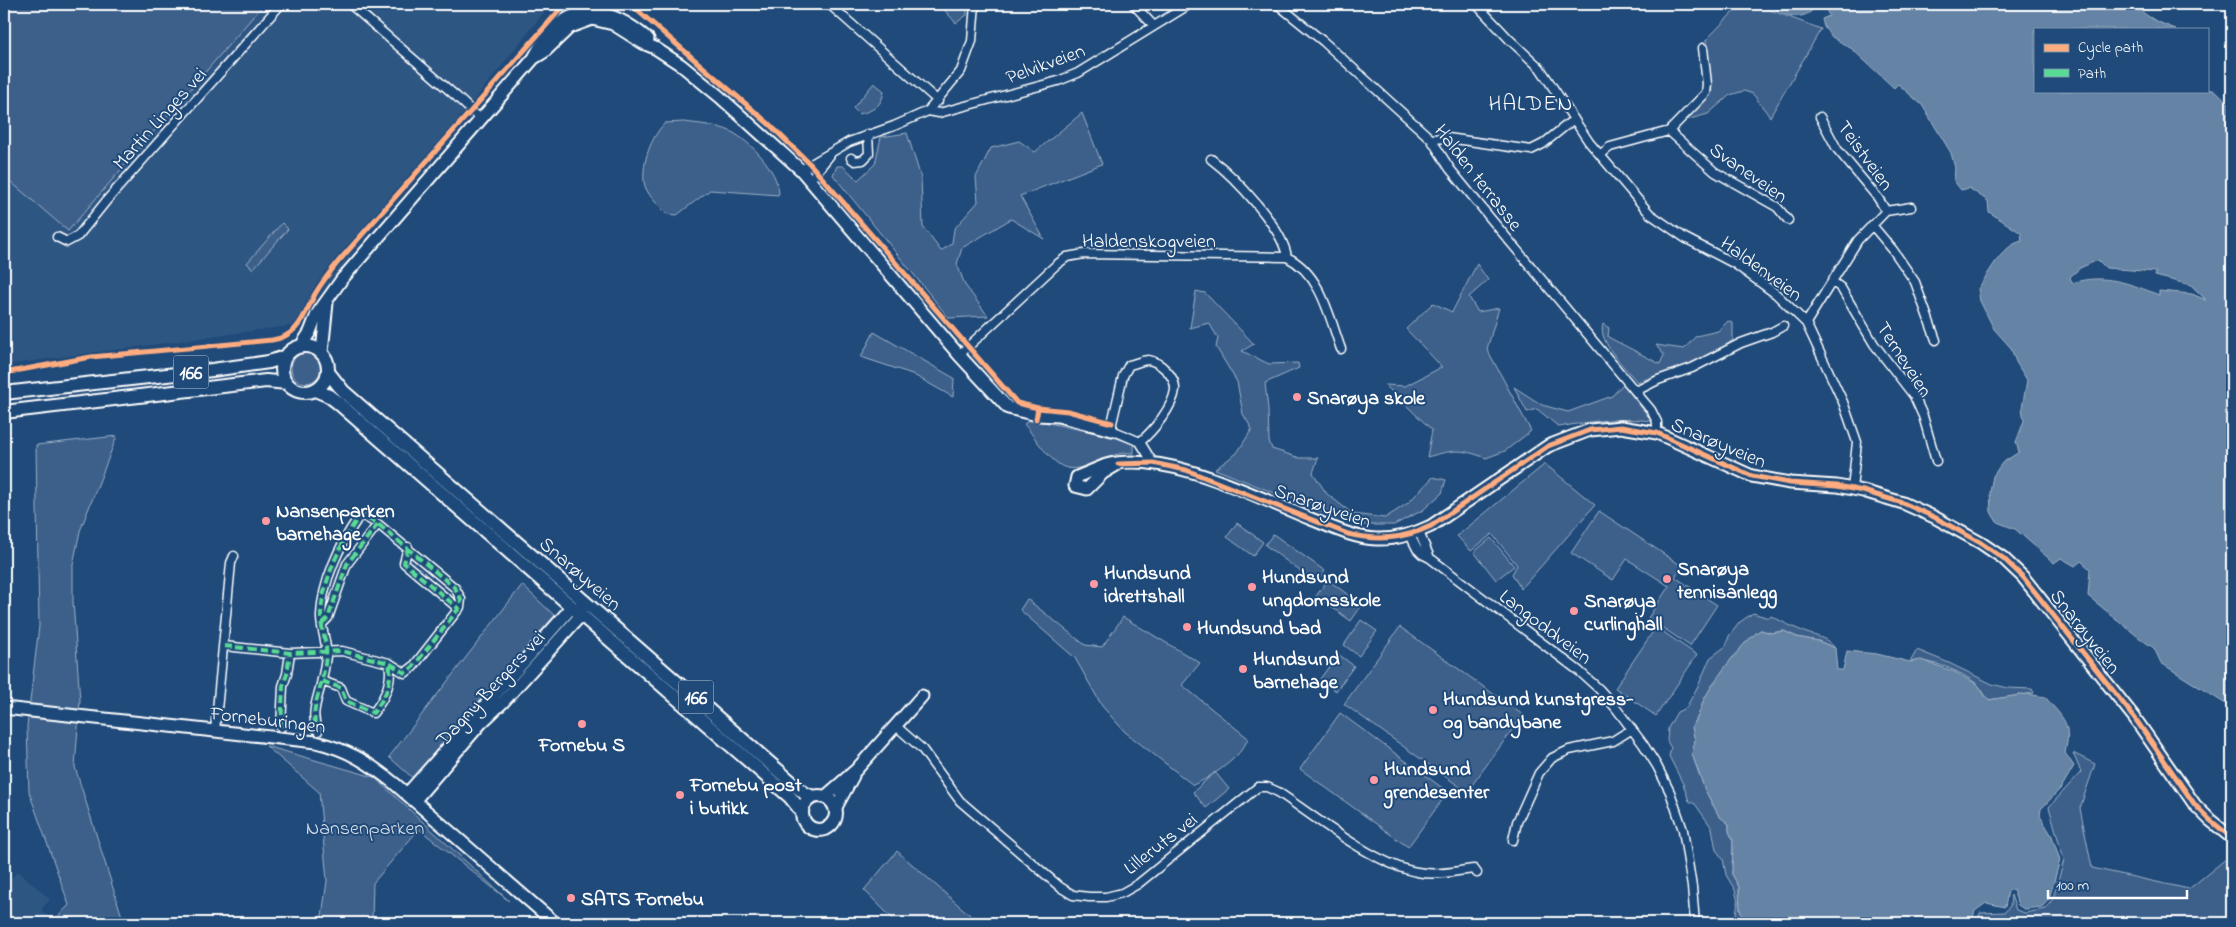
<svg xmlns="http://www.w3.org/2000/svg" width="2236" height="927" font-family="'Indie Flower',sans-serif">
<rect width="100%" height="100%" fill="#1f4a7a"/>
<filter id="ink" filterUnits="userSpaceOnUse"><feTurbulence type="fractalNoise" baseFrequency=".02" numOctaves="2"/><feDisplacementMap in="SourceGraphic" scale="10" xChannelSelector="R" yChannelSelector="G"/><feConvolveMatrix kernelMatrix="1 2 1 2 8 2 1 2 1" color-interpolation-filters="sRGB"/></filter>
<g filter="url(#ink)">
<path fill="#2e5683" d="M4,4H537L546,10L468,108L471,111L413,177L296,325L4,365Z
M18,871L50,899L41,910L49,917L44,923H4V873L11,879Z"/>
<path fill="#3c618b" stroke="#9eb0c5" d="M4,4H264L68,231L4,176Z
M939,4H967V15L956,23Z
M1741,4H1754L1821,29L1770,117L1753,94L1744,91L1730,95L1708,114L1676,123L1701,104L1712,91L1706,40Z
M874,83L884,91C882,106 873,111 859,114L853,108Z
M1082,113L1102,164L1020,196L1044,239L1011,219L962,248L957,264L965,285L988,316L949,318L833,175L837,166H843L858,180L875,164L881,137L907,133L921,178L923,227L941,251L952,243L954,229L978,202L976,177L991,148L1019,141L1035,152Z
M684,122C700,124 716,125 730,131C751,142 777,169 779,193L778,195L710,190L677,215L667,214C659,206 645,193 644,182C642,162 651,137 665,123Z
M282,223L288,229L253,269L247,263Z
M1477,264L1488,280L1469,297L1478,312L1499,308L1487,349L1531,431L1505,451L1486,458C1460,448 1453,450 1427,457L1432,430L1385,385L1405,386L1442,367L1406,329L1433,303L1452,312Z
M1196,291L1205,293L1254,344L1242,351L1269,364L1298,363L1299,368L1265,383L1268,409L1269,441L1272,449L1300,458H1318L1313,473L1327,494L1353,514L1385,518L1408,503L1433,477L1446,480L1442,493L1423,510L1394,525H1358L1316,510L1303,495L1287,498L1215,469L1237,453L1252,429L1243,414L1237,382L1216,347L1218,338L1209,323L1190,328Z
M1728,321L1733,323V340C1706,362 1671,371 1637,382C1626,368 1597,342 1603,324L1609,328L1608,337L1660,364L1664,355L1656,345L1684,349L1696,336L1718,331Z
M874,332L954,378L953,397L912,374L861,357Z
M291 368a15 15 0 1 1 30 0a15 15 0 1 1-30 0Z
M1623,384L1652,421C1618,417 1592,421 1559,427L1537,409L1527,412L1514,387L1542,405L1568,412L1612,396Z
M1030,419L1110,436L1134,444V453C1106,449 1079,481 1057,463C1044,453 1034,436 1024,424Z
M117,436L80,531L73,565V601L80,701L75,767L124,923H52L69,905L29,792L27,726L39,626L36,445Z
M1545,464L1595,505L1521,589L1512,574L1517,565L1492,534L1471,551L1457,536Z
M1599,511L1682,566L1675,577L1717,605L1690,646L1648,618L1669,586L1627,559L1613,580L1571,553Z
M1237,523L1263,542L1253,556L1227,537Z
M1273,534L1325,571L1316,583L1265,545Z
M1491,538L1514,566L1496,580L1474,552Z
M1328,580L1362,605L1351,621L1316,596Z
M522,585L556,617L415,780L389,757Z
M1027,599L1085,645L1102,647L1123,617L1200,663L1182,685L1248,738C1242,757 1212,777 1193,785L1125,732L1102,706L1075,658L1020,610Z
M1753,613L1769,618L1771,616C1781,621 1790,626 1800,630C1813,637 1825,635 1835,648L1818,641L1797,637L1784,631L1771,633L1761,630C1746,637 1710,685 1703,702C1700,711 1698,718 1692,726L1695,740L1692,754L1705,790L1719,816L1729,824V831L1733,841L1732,874L1739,887L1740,910L1746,923H1739L1736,913L1738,902L1735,890L1726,875L1723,859L1716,850L1712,828L1695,804L1689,801L1683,784L1669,756L1671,748L1667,741L1668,728L1677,712L1686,708L1699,684L1710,658L1726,646L1729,636L1740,622Z
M1361,620L1377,631L1359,656L1344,645Z
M1400,627L1523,715L1467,792L1344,704Z
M1656,627L1697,655L1656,716L1615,688Z
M1917,650L1949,663L1992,684L2008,688L2032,689L2034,693L1988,700C1985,695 1981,688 1977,684C1961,671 1930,658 1910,662Z
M1338,654L1354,666L1336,691L1320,679Z
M1340,713L1448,792L1408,847L1300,769Z
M266,746L374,777L509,901L419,829L373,883L372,923H321L327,881L319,792Z
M2073,753L2095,764L2080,808L2092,868L2189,889L2227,858L2232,863V923H1977L1980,913L2005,912L2010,906L2011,895L2016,910L2025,913L2046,909L2053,898L2064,860L2049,807L2081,772Z
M1215,772L1229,789L1206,808L1193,792Z
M897,851L979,923H897L864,890Z"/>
<path fill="#6583a4" stroke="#a3b5c8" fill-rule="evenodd" d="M1769,4H2135C2144,17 2162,24 2176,29H2035V91H2207V89C2224,92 2220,99 2232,105V708L2161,663L2154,648L2142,640L2088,596L2090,569L2081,561L2075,566L2061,558L2054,563L2015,529L1997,522L1991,512L1990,492L1993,476L2002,463L2019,452L2016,442L2024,421L2022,408L2027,380L2016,362L2011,348L1994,329L1980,301L1978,289C1989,273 2002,245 2022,241L2021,233L1989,212L1988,201L1969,188L1961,190L1954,181L1955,168L1951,153L1922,105L1898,84L1894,88L1852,49L1832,37L1824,27L1822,19L1829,16L1827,11L1817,5C1804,24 1782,16 1769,4ZM2098,260L2106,268L2156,272L2155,276L2191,285L2206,300L2192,294L2159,291V295C2129,283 2103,273 2072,283L2070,277L2080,268Z
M1761,630L1771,633L1784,631L1797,637L1818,641L1835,648L1837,670H1843L1847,651L1877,654L1910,662L1921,660L1955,672L1978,685L1988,700L2027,694L2045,697C2064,719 2072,723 2065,753L2074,766L2061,788L2041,809L2040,816L2052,836L2060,860L2049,899L2042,907L2024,909L2018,905L2013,889L2008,891L2005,907L1986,903L1975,911L1971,923H1749L1744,921L1740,910L1739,887L1732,874L1733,841L1729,831V824L1719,816L1705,790L1692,754L1695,740L1692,727C1698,718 1700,711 1703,702C1710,685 1746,637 1761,630Z"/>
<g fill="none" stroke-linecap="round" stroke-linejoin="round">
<defs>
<path id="street" d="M350,4L457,97L480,119
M829,4L938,101
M1133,4L1154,26
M1277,4L1324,42L1431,139L1450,169L1491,219L1651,410L1657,422V433
M1476,4L1509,39L1540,68L1589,142L1650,214L1685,238L1735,264L1776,294L1806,323L1843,402L1857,442L1852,489
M928,111L939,113L1058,81L1078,73L1190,4
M1820,117L1837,149L1878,198L1886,211
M1669,131L1706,93L1707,84L1703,48
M1431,139L1448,138L1531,150L1543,144L1574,119
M1601,154L1610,147L1669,131L1715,172L1777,207L1788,220
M851,158L855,161L863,160L869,154L868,134
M1211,159C1235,177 1283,228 1287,257
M801,170L849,142L894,126L928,111L961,71L972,41L975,4
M810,180L830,155
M1872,225L1893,250L1915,282L1936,340
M57,237L67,242L78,236L107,200L281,4
M1833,282L1841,288L1874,344L1914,396L1923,416L1936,461
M1806,323L1858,240L1886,211L1911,207
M959,355L1056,265L1067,257L1084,254L1287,257C1321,274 1329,316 1341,349
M1636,391L1658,380L1692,368L1741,343L1772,332L1783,326
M1140,442L1112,430V423L1123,376L1129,365C1135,364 1143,360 1148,360C1161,362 1176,377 1175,390C1173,407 1153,431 1140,442L1153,463
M1419,532L1430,558
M1410,535L1417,549L1422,554L1430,558L1579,671L1599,689L1615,707L1643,744L1657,766L1670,792L1683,830L1692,887L1695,923
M408,547L404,563L459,609
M322,624L328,618L347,564L378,524
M224,646L290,653L342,651L389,663L405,673L413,667L460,607L461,599L455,588L378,524L363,516L358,518C340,544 322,583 321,615C320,628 328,643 326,656C325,664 324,672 322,679C319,697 309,713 318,731
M322,681L341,688L346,701L373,713C385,698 393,682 389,663
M896,726L922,749L960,801L1060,887L1073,895L1089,897H1106L1122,893L1138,884L1258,787H1267L1278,792C1314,816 1375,865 1417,872C1436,876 1455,871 1474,869L1477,873
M281,727L283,686L287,674L290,653
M215,731L231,563L234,556
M1513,840L1517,822L1539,773L1552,758L1569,750L1613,741L1632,729"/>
<path id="secondary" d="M534,58L544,52L570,27L592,19L613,24L643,43L655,48L681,65L720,97L801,170L959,355L1008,408L1037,415L1058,416L1112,430
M301,346L310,332L317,314L342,279L534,58C561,2 603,0 648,39
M322,352L327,303
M1118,464L1103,473L1087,489L1075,486L1077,477L1106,465C1167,450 1254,496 1311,519C1332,527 1353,538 1376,539C1396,540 1414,534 1431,526L1548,446L1590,430L1621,427L1657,433L1752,476L1790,483L1837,486L1863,491L1903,503L1934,517L1981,543L2003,558L2023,577L2134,717L2195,805L2210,820L2232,838
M4,708L316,742C349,750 369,763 395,784L555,923
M407,794L572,607
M825,797L856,770L922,696
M415,800L481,723L503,702L581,615L580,606
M835,809L853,776"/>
<path id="primary" d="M282 369a23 23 0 1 1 46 0a23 23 0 1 1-46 0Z
M328,372L343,391L804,793L813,797
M315,390L329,396L337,402L790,797L802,812
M4,393L212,370L269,362L285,357
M4,412L266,381L287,383
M802 813a17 17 0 1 1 34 0a17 17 0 1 1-34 0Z"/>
</defs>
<use href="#street" stroke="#fff" stroke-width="11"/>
<use href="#secondary" stroke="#fff" stroke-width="15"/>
<use href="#primary" stroke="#fff" stroke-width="16"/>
<use href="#street" stroke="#1f4a7a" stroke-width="8"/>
<use href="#secondary" stroke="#1f4a7a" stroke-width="11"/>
<use href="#primary" stroke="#1f4a7a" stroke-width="12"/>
<path stroke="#5adb95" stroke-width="4" stroke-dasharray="8 4" stroke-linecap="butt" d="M408,547L404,563L459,609
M322,624L328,618L347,564L378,524
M224,646L290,653L342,651L389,663L405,673L413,667L460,607L461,599L455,588L378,524L363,516L358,518C340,544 322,583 321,615C320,628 328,643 326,656C325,664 324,672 322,679C319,697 309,713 318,731
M322,681L341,688L346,701L373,713C385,698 393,682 389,663
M281,727L283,686L287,674L290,653"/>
<defs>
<path id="cycleway" d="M630,4L769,124L810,164L1017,403L1038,408L1036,419
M4,373L91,357L272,340C299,336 304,315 315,294C322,282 330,272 338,262L565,4
M1037,415L1038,408L1068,411L1112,423
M1118,464L1153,463L1186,470L1348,534C1378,541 1403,539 1431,526L1548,446L1590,430L1621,427L1657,433L1752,476L1790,483L1837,486L1863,491L1903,503L1934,517L1981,543L2003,558L2023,577L2134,717L2195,805L2210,820L2232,838"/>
</defs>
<use href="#cycleway" stroke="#1f4a7a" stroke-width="8"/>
<use href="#cycleway" stroke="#ffac80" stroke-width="5"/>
</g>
</g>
<g fill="#ff9aa2" stroke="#1f4a7a" stroke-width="2">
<circle cx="1297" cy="397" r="5"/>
<circle cx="266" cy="521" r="5"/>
<circle cx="1667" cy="579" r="5"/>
<circle cx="1094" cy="584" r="5"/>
<circle cx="1252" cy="587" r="5"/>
<circle cx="1574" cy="611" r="5"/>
<circle cx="1187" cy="627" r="5"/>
<circle cx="1243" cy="669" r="5"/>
<circle cx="1433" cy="710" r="5"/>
<circle cx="582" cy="724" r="5"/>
<circle cx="1374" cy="780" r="5"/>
<circle cx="680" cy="795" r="5"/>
<circle cx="571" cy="898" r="5"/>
</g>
<g text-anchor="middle" stroke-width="4" stroke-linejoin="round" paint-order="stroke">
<g fill="#1f4a7a" stroke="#bcc9d7" stroke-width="1">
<rect x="173.5" y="355.5" width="35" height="33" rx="4"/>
<rect x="678.5" y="680.5" width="35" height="33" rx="4"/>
</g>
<g font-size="19" font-weight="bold" fill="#fff">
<text x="191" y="379">166</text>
<text x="696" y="704">166</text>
</g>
<g font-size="20" fill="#fff" stroke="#1f4a7a">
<text transform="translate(1045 63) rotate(-20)" y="7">Pelvikveien</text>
<text transform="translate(159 118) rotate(-48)" y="7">Martin Linges vei</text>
<text transform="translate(1866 155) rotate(54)" y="7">Teistveien</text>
<text transform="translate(1749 172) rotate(35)" y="7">Svaneveien</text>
<text transform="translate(1479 177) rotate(52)" y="7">Halden terrasse</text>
<text x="1149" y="247">Haldenskogveien</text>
<text transform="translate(1762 268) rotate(36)" y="7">Haldenveien</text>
<text transform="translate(1905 359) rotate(57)" y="7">Terneveien</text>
<text transform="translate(1719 442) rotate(23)" y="7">Snarøyveien</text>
<text transform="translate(1323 505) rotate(19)" y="7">Snarøyveien</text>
<text transform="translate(581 573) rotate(41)" y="7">Snarøyveien</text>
<text transform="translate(1546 626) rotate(37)" y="7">Langoddveien</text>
<text transform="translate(2086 631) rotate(52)" y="7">Snarøyveien</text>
<text transform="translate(490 688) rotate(-47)" y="7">Dagny Bergers vei</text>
<text transform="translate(268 719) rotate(7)" y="7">Forneburingen</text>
<text transform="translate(1160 843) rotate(-38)" y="7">Lilleruts vei</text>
</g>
<g font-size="20" font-weight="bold" fill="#fff" stroke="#1f4a7a" text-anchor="start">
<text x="1307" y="404">Snarøya skole</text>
<text x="276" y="517">Nansenparken<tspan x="276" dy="23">barnehage</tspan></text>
<text x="1677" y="575">Snarøya<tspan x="1677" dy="23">tennisanlegg</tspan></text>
<text x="1104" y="579">Hundsund<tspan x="1104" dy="23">idrettshall</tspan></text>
<text x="1262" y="583">Hundsund<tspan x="1262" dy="23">ungdomsskole</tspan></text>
<text x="1584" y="607">Snarøya<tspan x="1584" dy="23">curlinghall</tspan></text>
<text x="1197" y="634">Hundsund bad</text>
<text x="1253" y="665">Hundsund<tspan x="1253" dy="23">barnehage</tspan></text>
<text x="1443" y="705">Hundsund kunstgress-<tspan x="1443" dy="23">og bandybane</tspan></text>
<text x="582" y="751" text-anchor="middle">Fornebu S</text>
<text x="1384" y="775">Hundsund<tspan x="1384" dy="23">grendesenter</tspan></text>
<text x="690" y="791">Fornebu post<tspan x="690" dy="23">i butikk</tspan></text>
<text x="581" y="905">SATS Fornebu</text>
</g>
<g font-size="20" fill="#d8dfe8" stroke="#1f4a7a">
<text x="365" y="834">Nansenparken</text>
</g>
<g font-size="22" letter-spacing="1" fill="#fff" stroke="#1f4a7a">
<text x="1531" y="110">HALDEN</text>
</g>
</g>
<rect width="2236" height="927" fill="none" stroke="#1f4a7a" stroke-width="20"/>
<rect x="10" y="10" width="2216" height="907" fill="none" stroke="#fff" stroke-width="2" filter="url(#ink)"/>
<rect x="2034" y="28" width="175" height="65" fill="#1f4a7a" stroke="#7992af"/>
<rect x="2044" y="44" width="25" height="8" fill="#ffac80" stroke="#7992af"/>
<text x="2078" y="52" font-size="15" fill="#ffffff">Cycle path</text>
<rect x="2044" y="69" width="25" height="8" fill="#5adb95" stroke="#7992af"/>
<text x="2078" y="78" font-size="15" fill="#ffffff">Path</text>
<path d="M2048 890v8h139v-8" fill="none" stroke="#ffffff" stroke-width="2.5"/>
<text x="2056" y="890" font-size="15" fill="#ffffff" stroke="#1f4a7a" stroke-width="4" paint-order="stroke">100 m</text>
</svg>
